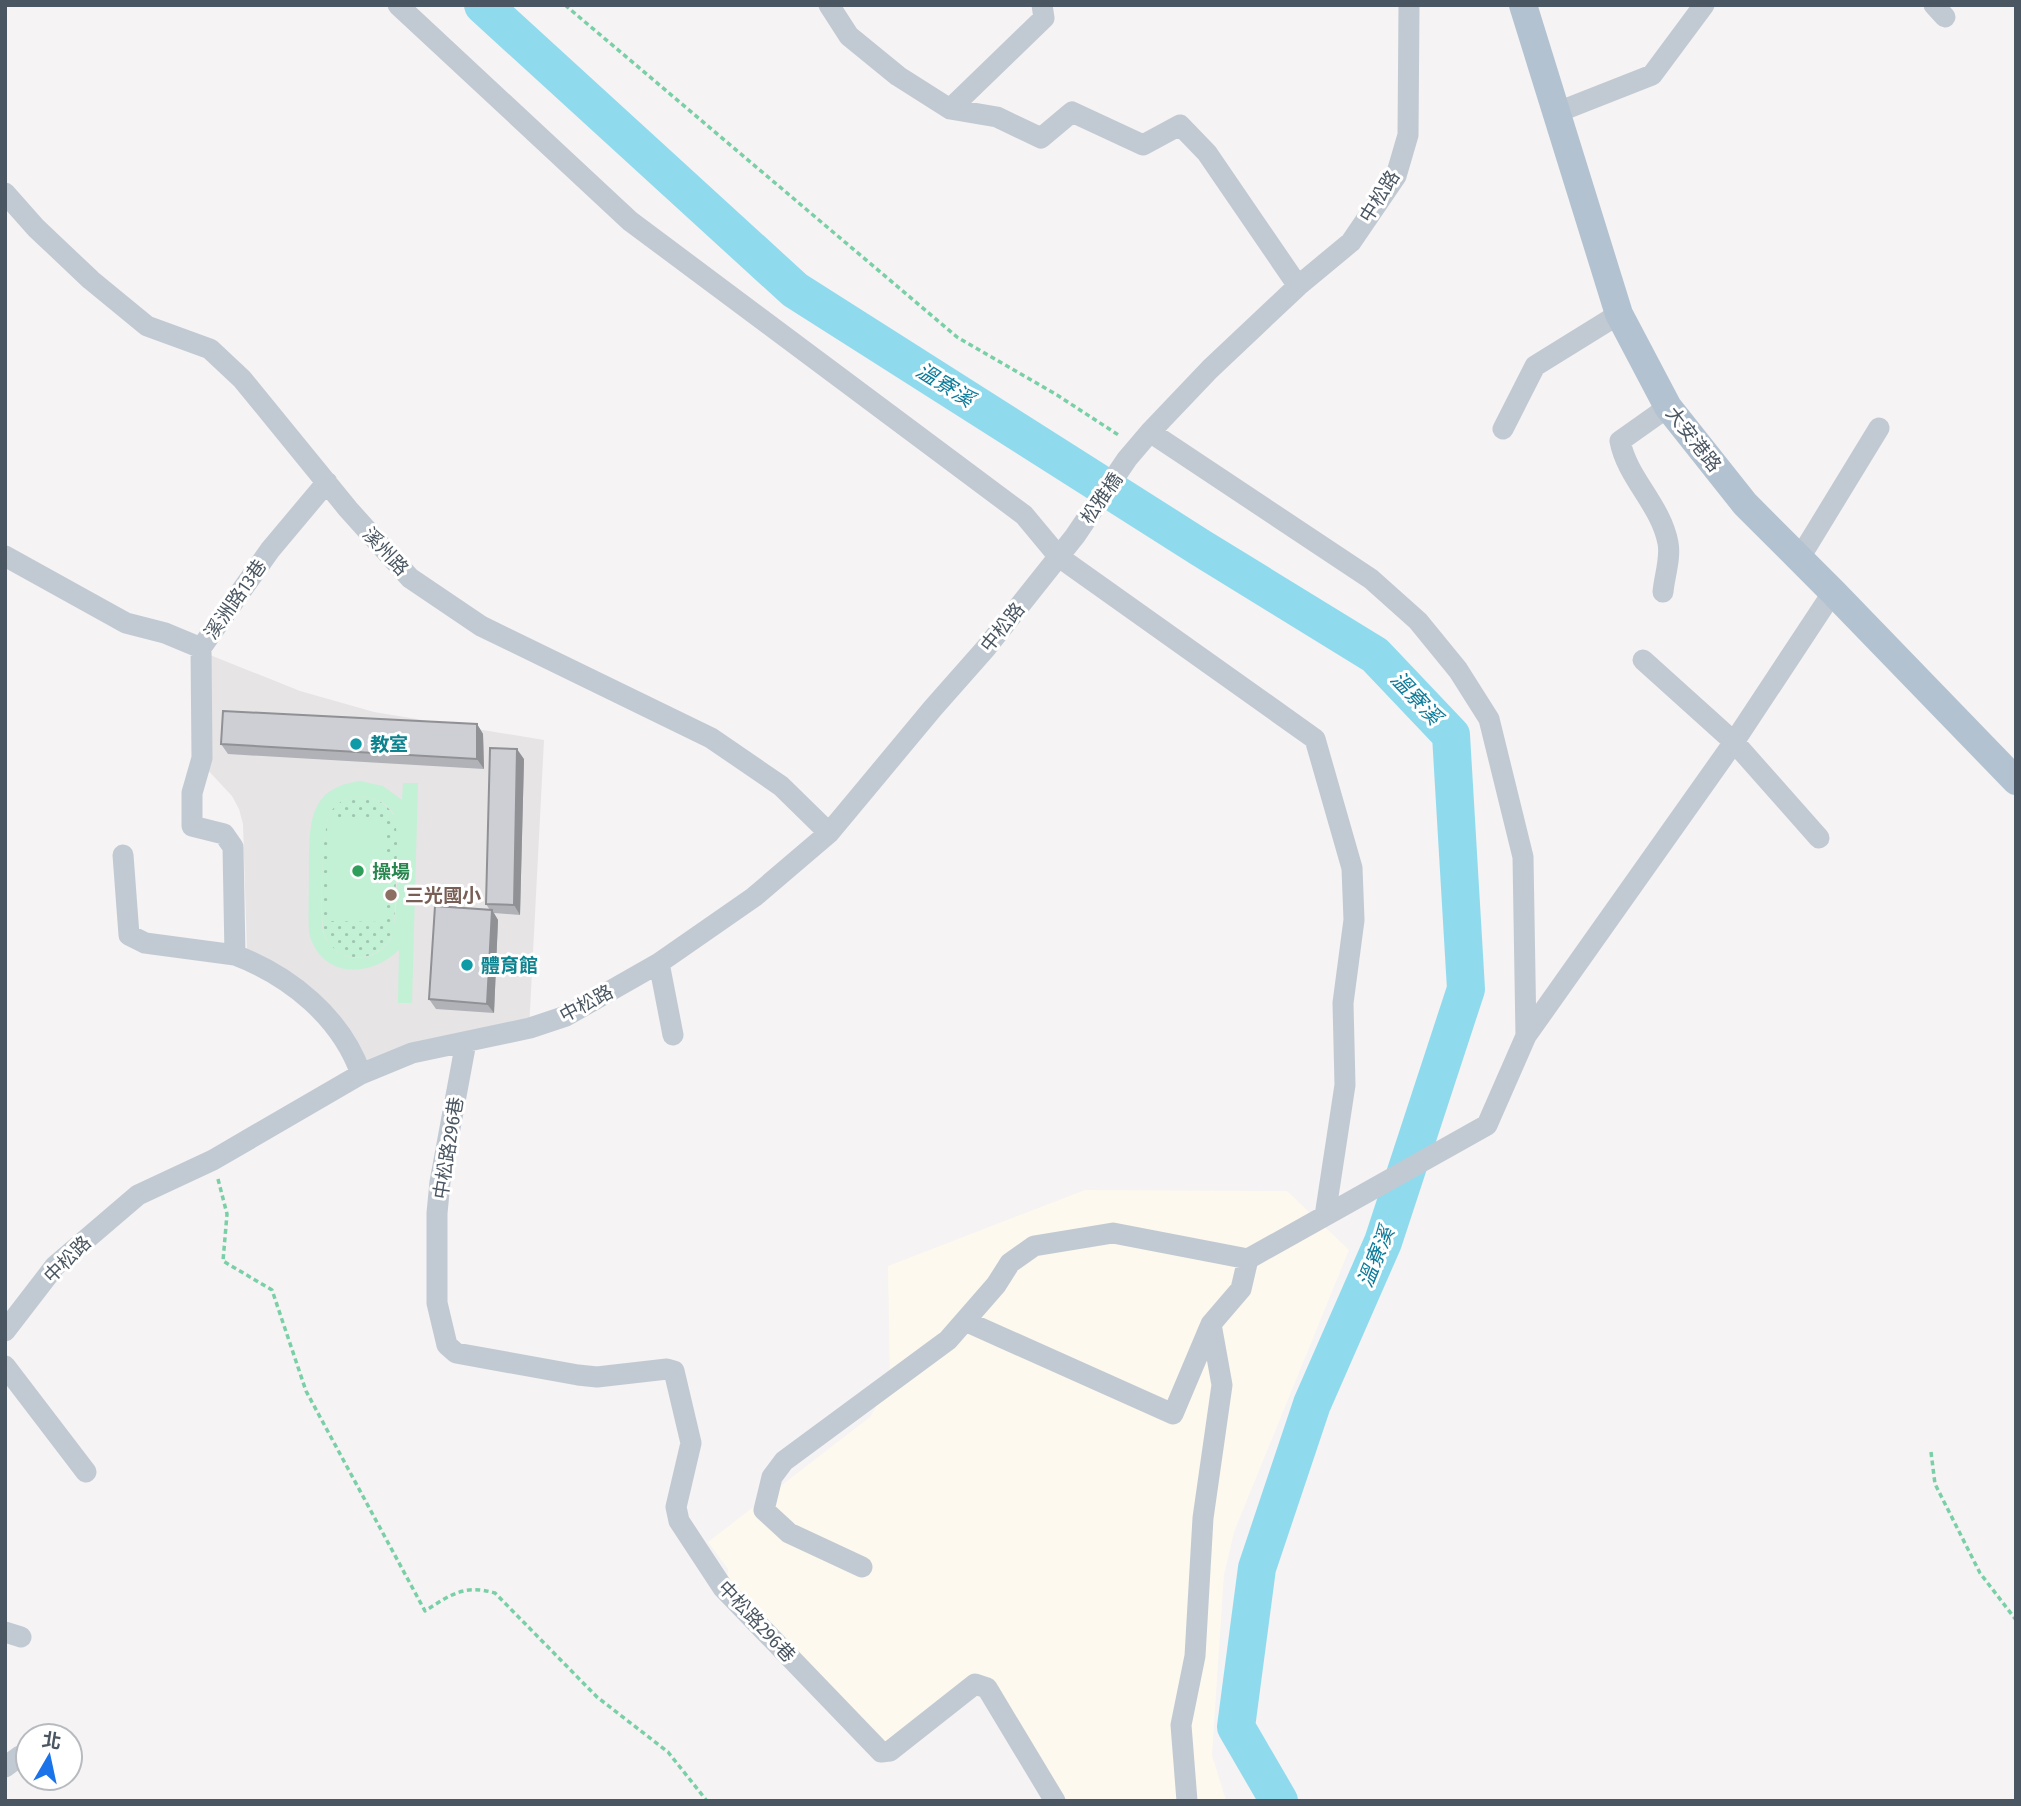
<svg xmlns="http://www.w3.org/2000/svg" width="2021" height="1806" font-family="'Fira Sans Condensed','Noto Sans TC',sans-serif">
<defs>
<pattern id="grass-dots" width="8" height="8" patternUnits="userSpaceOnUse" patternTransform="scale(1.75)"><rect width="8" height="8" fill="#c3f1d5"/><path d="M2 2h.1M6 6h.1" fill="none" stroke="#a0c6b0" stroke-width="1.8" stroke-linecap="round"/></pattern>
</defs>
<rect width="100%" height="100%" fill="#f5f3f3"/>
<path fill="#fdf9ef" d="M1085,1190L1287,1191L1349,1250L1234,1532L1224,1575L1212,1755L1226,1801H1064L990,1677L887,1750L727,1584L728,1569L708,1542L870,1417L890,1384L888,1266Z"/>
<path fill="#e6e4e5" d="M200,651L300,691L374,712L544,740L529,1030L356,1076L345,1042L247,951L243,824L239,809L232,796L204,766Z"/>
<path fill="url(#grass-dots)" d="M361,796C381,798 395,809 398,829L394,930C384,962 339,969 325,936C319,922 322,825 330,813C337,801 348,797 361,796Z"/>
<path fill="#c3f1d5" fill-rule="evenodd" d="M360,781L383,786L402,800L403,783H418L412,1003H398L399,950C370,978 321,979 309,933C308,912 309,890 309,868C310,825 307,788 360,781ZM361,796C373,797 387,802 393,813C400,825 398,922 392,936C386,949 372,958 358,958C343,959 330,948 324,935C319,922 322,825 330,813C337,801 348,797 361,796Z
M330,820H387L386,922L328,921Z"/>
<g fill="none" stroke-linecap="round" stroke-linejoin="round">
<path stroke="#90daee" stroke-width="38" d="M483,5L795,290L1201,548L1375,655L1451,735L1466,989L1383,1242L1312,1404L1257,1568L1236,1727L1279,1801"/>
<path stroke="#7ad0a6" stroke-width="3.5" stroke-dasharray="5 3.5" stroke-linecap="butt" d="M565,5L957,337L1057,395L1120,436
M218,1179L227,1214L223,1261L272,1290L306,1391L425,1611C450,1595 464,1584 495,1593L597,1697L668,1752L707,1801
M1931,1452L1935,1484L1980,1573L2016,1620"/>
<path stroke="#c1cad2" stroke-width="21" d="M398,5L630,221L1024,515L1059,557L1315,739L1352,868L1354,920L1343,1003L1345,1085L1325,1216
M829,5L849,36L898,76L950,109L997,117L1041,138L1072,112L1143,145L1180,125L1207,153L1298,286
M1934,5L1945,17
M950,109L1044,18L1042,5
M1558,112L1652,75L1704,5
M5,193L36,228L91,280L147,326L210,349L242,379L348,509L410,578L481,626L711,738L781,786L829,833
M1503,429L1535,366L1619,314
M1150,432L1371,579L1418,621L1458,670L1489,719L1523,857L1526,1036
M5,556L126,623L165,633L201,648
M1799,559L1879,428
M1663,592C1664,578 1671,558 1668,543C1661,505 1627,478 1620,441L1668,407
M201,648L202,758L192,793V826L224,834L233,847L235,955C290,976 341,1017 361,1074
M201,648L270,550L327,482
M1643,660L1734,742L1819,838
M123,855L129,935L145,943L235,955
M659,963L673,1035
M466,1042L440,1182L437,1213V1303L447,1345L456,1353L578,1375L597,1377L667,1369L674,1371L691,1443L676,1507L679,1521L723,1588L881,1752L890,1751L975,1684L987,1688L1055,1801
M965,1321L1173,1414L1211,1324L1241,1289L1248,1259
M5,1331L55,1266L138,1195L213,1160L361,1074L412,1053L530,1028L566,1016L659,963L754,897L829,833L933,708L986,648L1075,536L1127,459L1150,432L1210,369L1298,286L1351,242L1396,176L1408,135L1409,5
M5,1366L86,1472
M862,1567L789,1533L764,1510L772,1477L784,1461L948,1340L996,1285L1010,1263L1034,1246L1113,1233L1248,1259L1487,1125L1526,1036L1734,742L1833,592
M5,1632L21,1637
M5,1767L20,1756
M1187,1801L1181,1725L1195,1656L1203,1518L1222,1385L1211,1324"/>
<path stroke="#b3c2d1" stroke-width="28" d="M1523,5L1619,314L1668,407L1745,504L1833,592L2016,781"/>
</g>
<path fill="#b0b2b7" d="M477,724L483,734L484,769L228,754L221,744Z
M524,759L520,915L494,913L498,920L494,1013L436,1009L429,999L490,910L486,904Z"/>
<path fill="#909195" d="M477,724L483,734L484,769L477,759Z
M517,749L524,759L520,915L514,905Z
M492,910L498,920L494,1013L487,1004Z"/>
<path fill="#cdcfd5" stroke="#909195" stroke-width="2" d="M223,711L477,724V759L221,744Z
M490,748L517,749L514,905L486,904Z
M435,906L492,910L487,1004L429,999Z"/>
<g fill="#0f9aa8" stroke="#fff" stroke-width="2.5">
<circle cx="356" cy="744" r="7"/>
<circle cx="467" cy="965" r="7"/>
</g>
<circle fill="#2e9e5b" stroke="#fff" stroke-width="2.5" cx="358" cy="871" r="7"/>
<circle fill="#8d6e63" stroke="#fff" stroke-width="2.5" cx="391" cy="895" r="7"/>
<g text-anchor="middle" stroke-width="6" stroke-linejoin="round" paint-order="stroke">
<g font-size="19" fill="#4a5661" stroke="#fff">
<text transform="translate(1379 196) rotate(-58)" y="7">中松路</text>
<text transform="translate(1694 439) rotate(52)" y="7">大安港路</text>
<text transform="translate(1101 498) rotate(-55)" y="7">松雅橋</text>
<text transform="translate(386 551) rotate(47)" y="7">溪州路</text>
<text transform="translate(235 599) rotate(-55)" y="7">溪洲路13巷</text>
<text transform="translate(1002 627) rotate(-51)" y="7">中松路</text>
<text transform="translate(586 1003) rotate(-28)" y="7">中松路</text>
<text transform="translate(448 1148) rotate(-81)" y="7">中松路296巷</text>
<text transform="translate(67 1259) rotate(-45)" y="7">中松路</text>
<text transform="translate(757 1621) rotate(47)" y="7">中松路296巷</text>
</g>
<g font-size="19" font-weight="bold" fill="#0d838f" stroke="#fff" text-anchor="start">
<text x="370" y="751">教室</text>
<text x="481" y="972">體育館</text>
</g>
<g font-size="19" font-weight="bold" fill="#27864d" stroke="#fff" text-anchor="start">
<text x="372" y="878">操場</text>
</g>
<g font-size="19" font-weight="bold" fill="#785e54" stroke="#fff" text-anchor="start">
<text x="405" y="902">三光國小</text>
</g>
<g font-size="21" font-style="italic" fill="#0c7c9b" stroke="#fff">
<text transform="translate(945 385) rotate(32)" y="7">溫寮溪</text>
<text transform="translate(1416 698) rotate(47)" y="7">溫寮溪</text>
<text transform="translate(1376 1257) rotate(-68)" y="7">溫寮溪</text>
</g>
</g>
<rect width="2021" height="1806" fill="none" stroke="#4a5661" stroke-width="14"/>
<g transform="translate(49 1757) rotate(9)"><circle r="33" fill="#ffffff" stroke="#b7bbc0" stroke-width="2"/>
<path d="M0-5L12 26L0 18L-12 26Z" fill="#1a73e8"/>
<text y="-10" font-size="19" font-weight="bold" text-anchor="middle" fill="#4a5661">北</text>
</g>
</svg>
